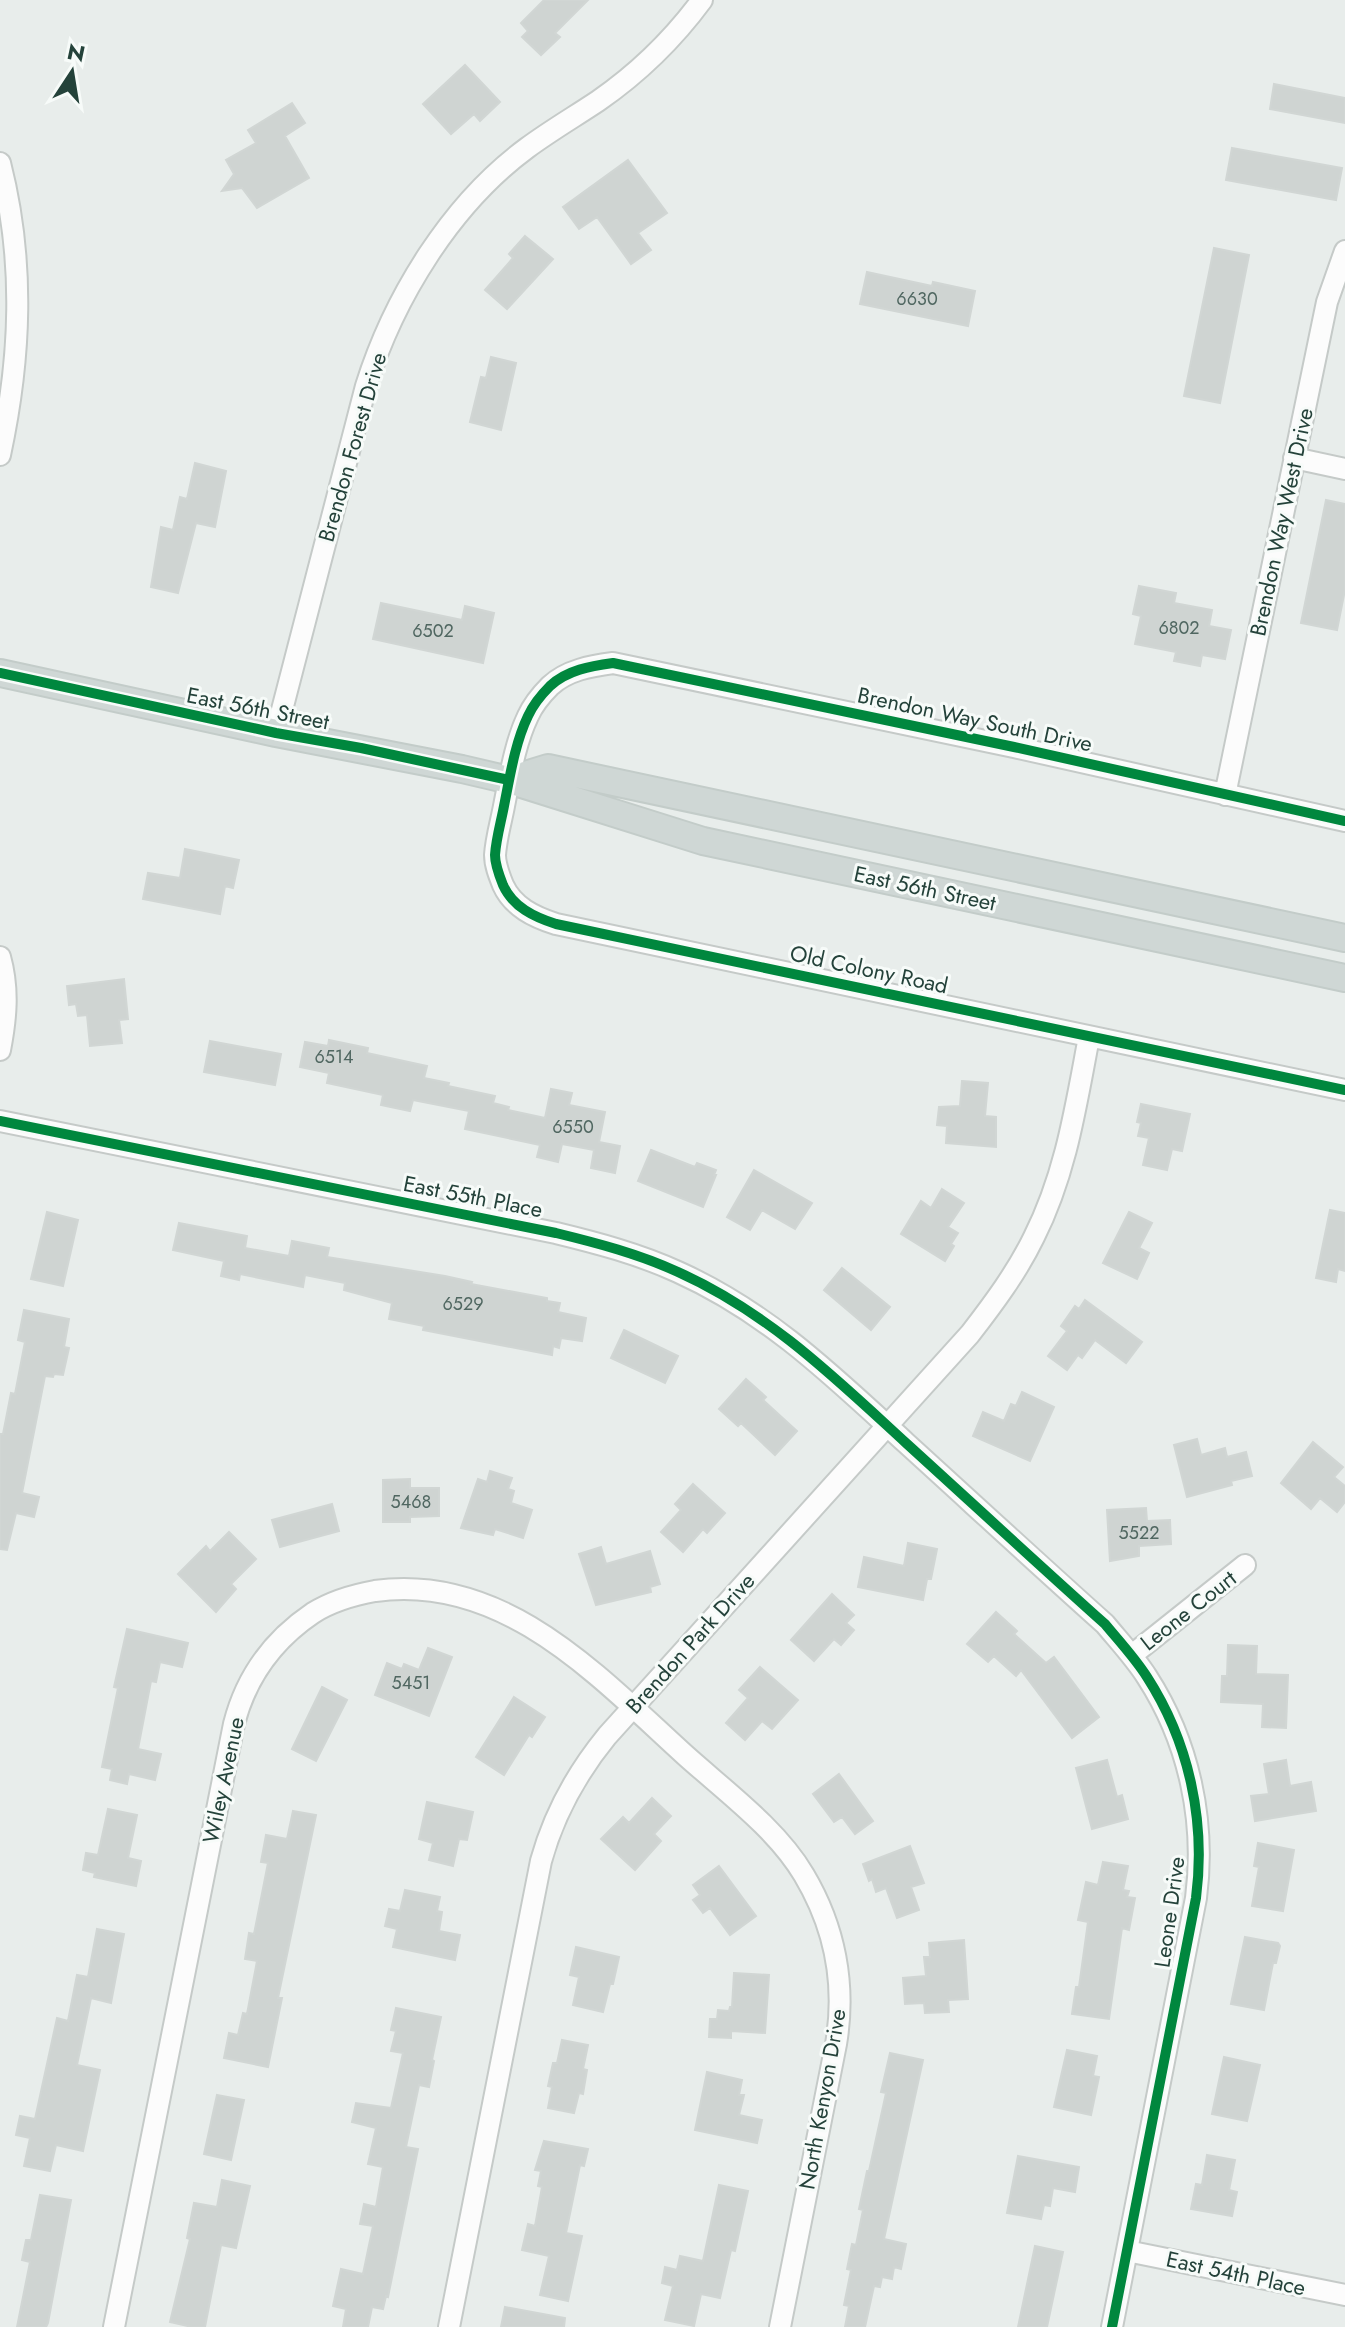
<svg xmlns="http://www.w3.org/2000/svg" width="1345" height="2327" font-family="Jost,sans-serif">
<rect width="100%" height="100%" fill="#e8edeb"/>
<path fill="#cfd4d2" stroke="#d1d6d4" stroke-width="2" d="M544,0H588L555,33L560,37L541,55L522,37L528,31L521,23Z
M465,65L500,102L480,121L474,114L451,134L423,104Z
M1274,84L1345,98V123L1270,109Z
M292,103L305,123L285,136L309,178L257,208L242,188L222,191L234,174L226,160L256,143L248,130Z
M1232,148L1342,168L1336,200L1226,180Z
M628,160L667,213L638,233L651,250L631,264L597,217L579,229L563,207Z
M525,236L553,259L507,309L485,290L513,258L509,254Z
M1214,248L1249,255L1220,403L1184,396Z
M867,272L932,286L933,282L975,291L968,326L860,304Z
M491,357L516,363L501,430L470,422L481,377L486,378Z
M195,463L226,471L215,527L196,523L178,593L151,587L161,527L173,530L180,497L187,499Z
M1326,500L1345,504V590L1337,630L1301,623Z
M1139,586L1176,593L1174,603L1212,610L1209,626L1231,630L1225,659L1202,655L1200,666L1174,661L1176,652L1135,644L1141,616L1133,614Z
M381,603L462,620L465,606L494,613L483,663L373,639Z
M185,849L239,860L233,888L225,886L220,914L143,899L148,873L180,878Z
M124,979L128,1019L119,1020L122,1043L90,1046L87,1015L78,1016L76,1004L69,1005L67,986Z
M329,1040L368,1048L367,1053L427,1066L424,1078L449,1083L448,1086L495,1096L493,1103L509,1107L508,1110L545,1118L551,1089L572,1093L569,1105L605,1112L599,1142L620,1146L615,1173L591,1168L594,1150L562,1144L558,1162L537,1157L540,1145L465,1129L469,1111L413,1100L410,1111L381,1105L383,1095L327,1083L329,1073L300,1067L305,1042L328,1046Z
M210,1041L281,1054L275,1085L204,1072Z
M962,1081L988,1083L985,1116L996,1117V1147L946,1143L947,1126L937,1125L939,1107L960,1106Z
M1141,1104L1190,1114L1182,1151L1172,1149L1167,1170L1143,1165L1149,1138L1138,1136L1141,1123L1137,1122Z
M651,1150L695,1167L697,1163L716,1170L714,1175H716L703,1207L638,1181Z
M754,1170L812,1203L795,1229L762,1210L750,1230L727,1217Z
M942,1189L964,1203L948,1227L958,1233L951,1244L954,1246L945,1261L901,1234L921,1201L931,1208Z
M1330,1210L1345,1213V1271L1338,1269L1336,1282L1316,1278Z
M47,1212L78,1220L63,1286L31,1279Z
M1129,1212L1152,1223L1139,1248L1149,1253L1137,1279L1103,1263Z
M179,1223L247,1236L245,1248L289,1256L292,1241L329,1248L327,1257L445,1276L472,1282L471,1284L547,1298V1301L560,1303L558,1312L586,1318L582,1341L561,1338L559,1348L553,1346L552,1355L423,1330L424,1326L389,1319L392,1303L344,1290L345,1283L305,1275L303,1287L240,1274L239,1280L221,1276L224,1261L173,1250Z
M842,1268L890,1307L871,1330L824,1290Z
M1085,1300L1142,1342L1126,1363L1095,1340L1082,1358L1078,1355L1067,1370L1048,1356L1067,1331L1061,1326L1075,1306L1079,1309Z
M24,1310L69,1319L64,1347L69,1348L63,1375L54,1374L53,1377L45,1376L22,1493L39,1497L34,1517L16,1513L7,1550L0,1549V1434H3L11,1393L15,1394L25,1342L18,1340Z
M624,1330L678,1356L665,1383L611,1358Z
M746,1379L766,1397L763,1400L797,1431L775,1455L741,1423L738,1426L719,1409Z
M1022,1392L1054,1407L1030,1461L973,1436L983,1412L1004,1421L1011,1404L1016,1406Z
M1197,1439L1201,1455L1225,1448L1227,1457L1246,1452L1252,1476L1231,1481L1232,1485L1187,1497L1174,1445Z
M1313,1442L1343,1467L1334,1477L1345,1486V1502L1337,1512L1320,1498L1311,1509L1281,1483Z
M490,1471L512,1478L508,1489L514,1491L511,1503L532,1510L523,1538L495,1529L493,1535L461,1528L478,1479L487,1482Z
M410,1479V1488H439V1516L410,1517V1522H383V1480Z
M693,1484L725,1513L707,1533L703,1529L683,1552L661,1532L681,1510L675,1504Z
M332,1504L339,1531L280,1547L272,1520Z
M1146,1508L1147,1521L1170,1520L1171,1544L1139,1546V1556L1110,1561L1107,1510Z
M229,1532L256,1559L231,1584L236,1589L216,1612L178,1574L206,1546L210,1551Z
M908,1543L937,1549L931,1579H927L923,1600L858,1587L864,1557L904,1566Z
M601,1547L606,1564L650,1551L660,1584L650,1587L651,1592L596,1605L579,1554Z
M832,1594L854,1615L846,1623L854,1630L841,1645L834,1639L814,1661L791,1640Z
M996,1612L1017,1631L1014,1634L1046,1663L1054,1657L1099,1717L1072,1738L1021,1670L1016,1676L994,1656L988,1662L967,1644Z
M127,1629L188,1643L182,1667L160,1662L156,1682L151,1681L138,1749L161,1754L155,1780L129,1774L127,1784L110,1780L112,1769L102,1767L118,1688L114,1687Z
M1228,1645L1257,1646L1256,1674L1288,1675L1286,1728L1262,1727L1263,1704L1221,1702L1222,1676H1227Z
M428,1648L452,1657L429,1716L375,1695L387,1663L402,1669L404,1664L419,1670Z
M760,1667L798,1700L772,1729L762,1721L745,1740L726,1723L748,1698L739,1690Z
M322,1687L347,1700L316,1761L292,1749Z
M514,1697L545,1717L532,1737L529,1735L504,1775L476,1757Z
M1107,1760L1117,1797L1122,1795L1128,1819L1092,1829L1076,1768Z
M1286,1760L1290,1786L1311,1782L1316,1811L1255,1821L1251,1796L1269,1794L1264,1764Z
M839,1774L873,1821L855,1834L842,1817L834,1822L813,1794Z
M652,1798L671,1816L654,1834L661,1841L635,1870L601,1839L623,1817L629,1823Z
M427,1802L473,1812L467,1840L459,1839L453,1866L429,1860L433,1843L419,1839Z
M108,1809L137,1815L128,1858L141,1861L136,1886L94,1877L95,1873L83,1870L86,1853L98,1855Z
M293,1811L316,1815L278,1998H282L268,2067L224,2058L229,2033L238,2035L243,2013L247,2014L257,1961L245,1959L249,1933L254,1934L268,1863L261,1862L266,1835L287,1839Z
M1258,1843L1294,1850L1283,1911L1252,1906L1259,1867L1254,1866Z
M910,1846L924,1883L911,1887L919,1910L897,1918L886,1888L876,1892L872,1879L869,1881L863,1864Z
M1103,1862L1128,1866L1123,1890L1129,1891L1127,1897L1135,1898L1129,1930L1122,1928L1109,2019L1072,2014L1076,1987H1079L1088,1922L1078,1920L1086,1882L1098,1885Z
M719,1866L756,1916L730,1935L710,1908L703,1913L693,1900L700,1895L693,1885Z
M405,1890L440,1897L437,1911L442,1912L439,1931L460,1935L455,1960L393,1947L397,1929L385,1926L389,1909L400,1911Z
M97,1929L124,1934L111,2003L91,1998L77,2065L100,2070L83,2151L56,2145L50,2171L24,2166L30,2138L16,2135L20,2116L35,2119L57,2018L68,2021L77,1975L88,1977Z
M1245,1937L1278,1943L1280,1946L1276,1963H1273L1264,2010L1231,2004Z
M964,1940L968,1999L948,2000L949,2012L925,2013L924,2003L905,2004L903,1978L926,1976L924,1957H930L929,1943Z
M576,1947L619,1957L613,1984H610L603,2012L573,2005L579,1977L570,1975Z
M734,1973L769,1975L765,2033L731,2031V2038L709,2037L710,2019H717L718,2010L729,2011L730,2007H732Z
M396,2008L441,2017L432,2060L434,2061L429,2087L419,2085L406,2147L418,2149L388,2297L386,2296L383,2309L372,2307L368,2327H343L346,2309L333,2306L341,2269L363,2274L373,2226L360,2224L364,2204L376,2207L383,2167L368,2164L376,2128L352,2122L356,2103L391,2108L403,2053L391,2051L396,2031L391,2030Z
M562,2040L588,2045L583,2069L587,2070L583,2094L579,2093L574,2113L548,2108L552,2087L548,2086L553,2063H557Z
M1067,2050L1097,2056L1093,2076L1099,2077L1091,2115L1054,2107Z
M890,2053L923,2060L884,2239L906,2244L901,2269L894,2267L892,2279L882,2277L880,2287L874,2286L865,2327H845L849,2306L844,2305L851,2270L847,2269L852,2244L856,2245L863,2210L859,2209L867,2171H869L886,2093L881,2092Z
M1224,2057L1260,2065L1247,2121L1212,2114Z
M707,2072L742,2080L739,2095H744L739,2115L762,2120L757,2143L695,2130Z
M217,2095L244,2100L231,2160L204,2154Z
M544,2141L588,2149L584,2166L580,2165L566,2233L582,2236L568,2301L540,2295L549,2256L522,2250L528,2224L535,2226L542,2187L538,2186L541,2171L535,2170Z
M1207,2155L1235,2160L1229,2190L1237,2192L1232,2216L1191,2209L1196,2184L1202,2185Z
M1018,2156L1079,2167L1075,2192L1053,2188L1050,2206L1044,2205L1041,2219L1007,2213Z
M222,2180L250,2186L236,2248L221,2245L205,2327H192L170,2322L190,2239L187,2238L194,2203L217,2207Z
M719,2185L748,2191L735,2251L731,2250L720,2298L701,2294L694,2326L665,2320L673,2286L662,2283L665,2267L677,2270L680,2256L703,2261Z
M40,2195L71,2200L48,2323L46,2327H17L30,2262L22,2260L26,2240H31Z
M1035,2246L1063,2252L1047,2327H1018Z
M505,2307L565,2318L564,2327H501Z"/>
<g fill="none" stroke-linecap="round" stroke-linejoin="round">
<defs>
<path id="minor" d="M0,163C25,261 21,357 0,455
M1294,458L1345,469
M276,733L366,386C394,297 451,204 527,148C550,131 574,117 598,101C637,74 674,38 702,0
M1225,795L1327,302L1345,251
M1345,821L1014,747L613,663C591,666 567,670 550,686C541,695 533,705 528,716C515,743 510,776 504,806C501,822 496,839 495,855C495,865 499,875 503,885C513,907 534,917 556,924L1345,1090
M0,957C9,989 6,1019 0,1050
M0,1121L556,1233C597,1243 639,1254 678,1272C769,1313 834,1377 906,1443C972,1503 1038,1564 1105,1624C1119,1641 1135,1658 1147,1677C1189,1742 1206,1821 1196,1898L1112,2327
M1132,1655L1245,1565
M1127,2251L1345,2295
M114,2327L234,1724C246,1677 273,1640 313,1613C332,1601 353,1595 375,1591C504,1573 598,1676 685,1755C725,1791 777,1829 804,1875C835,1927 846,1985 836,2044L780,2327
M449,2327L541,1861C554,1814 576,1774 607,1736L970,1334C994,1303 1017,1272 1034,1237C1066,1174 1076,1105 1089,1037"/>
<path id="major" d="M0,673L276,733L462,769L509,780L703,841L1345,978
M509,780L548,768L1345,938"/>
</defs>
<use href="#minor" stroke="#c5cac8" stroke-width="24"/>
<use href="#major" stroke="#c3ccc9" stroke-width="30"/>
<use href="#minor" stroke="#fcfcfc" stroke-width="20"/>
<use href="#major" stroke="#cfd7d5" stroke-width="26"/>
<defs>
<path id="cycleway" d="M0,673L276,733L361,748L509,780
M1345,821L1014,747L613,663C591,666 567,670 550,686C541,695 533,705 528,716C515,743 510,776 504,806C501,822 496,839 495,855C495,865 499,875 503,885C513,907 534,917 556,924L1345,1090
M0,1121L556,1233C597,1243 639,1254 678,1272C769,1313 834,1377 906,1443C972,1503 1038,1564 1105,1624C1119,1641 1135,1658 1147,1677C1189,1742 1206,1821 1196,1898L1112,2327"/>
</defs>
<use href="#cycleway" stroke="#f7fbf9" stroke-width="15"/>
<use href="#cycleway" stroke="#00873e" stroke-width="10"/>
</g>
<g text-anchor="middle" stroke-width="6" stroke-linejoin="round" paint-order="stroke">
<g font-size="18" fill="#506761">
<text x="917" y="305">6630</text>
<text x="1179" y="634">6802</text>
<text x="433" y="637">6502</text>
<text x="334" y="1063">6514</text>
<text x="573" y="1133">6550</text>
<text x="463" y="1310">6529</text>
<text x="411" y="1508">5468</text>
<text x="1139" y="1539">5522</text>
<text x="411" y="1689">5451</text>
</g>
<g font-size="22" fill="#24423a" stroke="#f7fbf9">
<text transform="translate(352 447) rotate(-74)" y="8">Brendon Forest Drive</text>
<text transform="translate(1281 522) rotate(-78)" y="8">Brendon Way West Drive</text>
<text transform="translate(258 708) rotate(11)" y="8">East 56th Street</text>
<text transform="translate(975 719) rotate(12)" y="8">Brendon Way South Drive</text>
<text transform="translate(925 888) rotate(12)" y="8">East 56th Street</text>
<text transform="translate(869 969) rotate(12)" y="8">Old Colony Road</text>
<text transform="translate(473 1196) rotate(11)" y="8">East 55th Place</text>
<text transform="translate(1188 1610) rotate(-38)" y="8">Leone Court</text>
<text transform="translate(690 1643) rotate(-48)" y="8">Brendon Park Drive</text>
<text transform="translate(223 1780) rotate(-78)" y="8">Wiley Avenue</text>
<text transform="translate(1169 1912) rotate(-82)" y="8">Leone Drive</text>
<text transform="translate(822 2099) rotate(-80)" y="8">North Kenyon Drive</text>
<text transform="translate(1236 2273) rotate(12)" y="8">East 54th Place</text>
</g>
</g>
<g transform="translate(72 72) rotate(12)" stroke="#f7fbf9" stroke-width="6" paint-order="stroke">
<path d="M0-6L14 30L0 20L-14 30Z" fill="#24423a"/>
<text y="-12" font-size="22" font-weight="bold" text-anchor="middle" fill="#24423a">N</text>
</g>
</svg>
